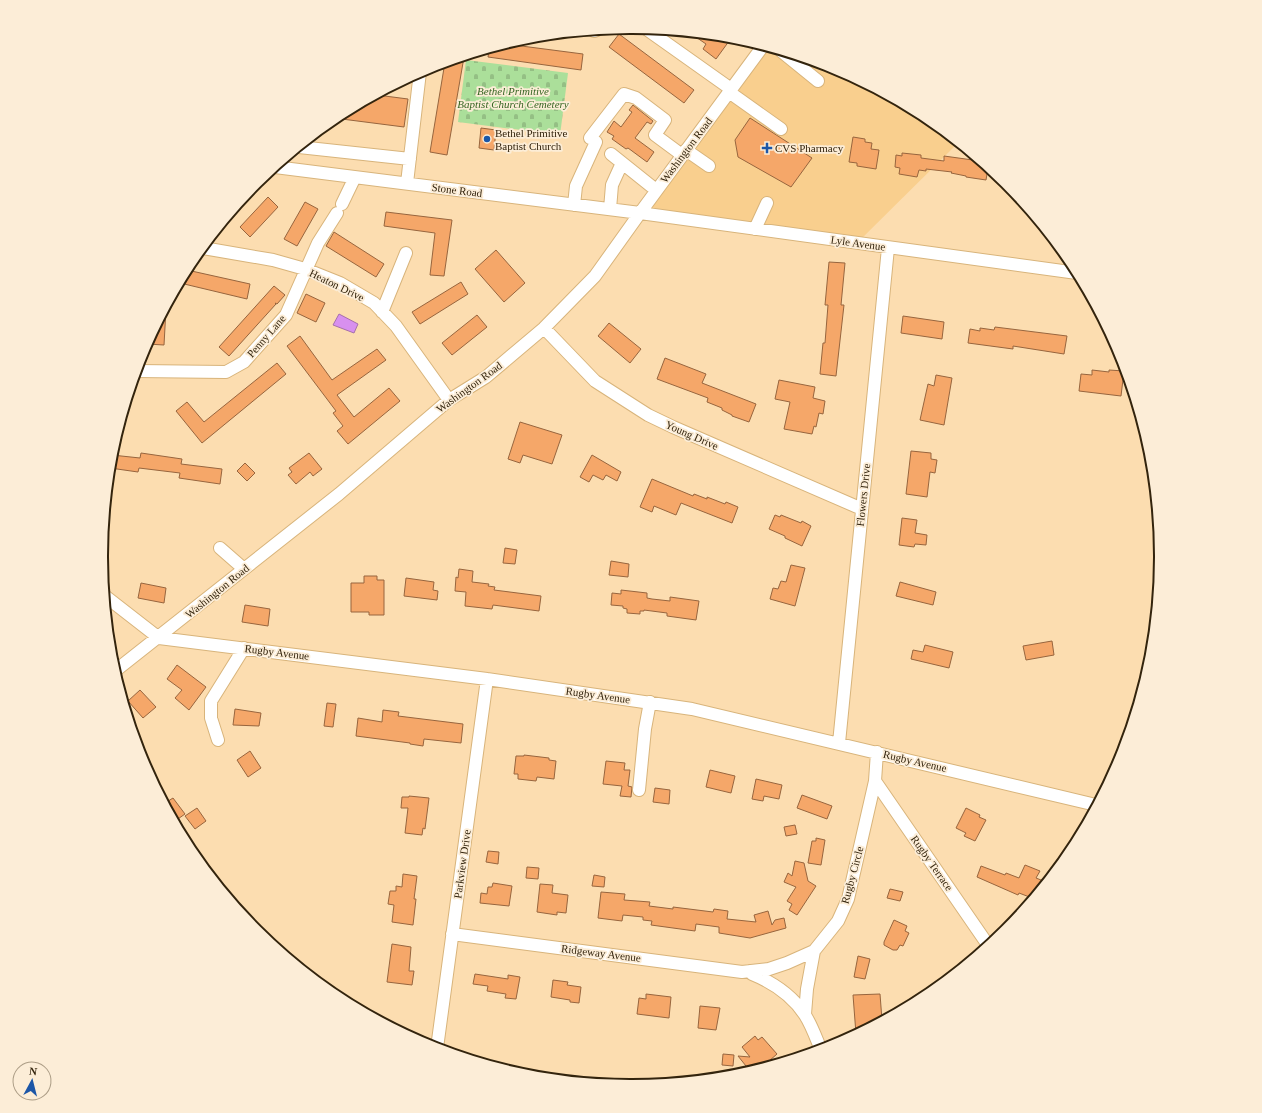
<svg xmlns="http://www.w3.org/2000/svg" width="1262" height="1113" font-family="'Times New Roman',serif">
<defs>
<pattern id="cemetery-stones" width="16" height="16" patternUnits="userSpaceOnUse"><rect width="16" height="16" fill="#abdf9a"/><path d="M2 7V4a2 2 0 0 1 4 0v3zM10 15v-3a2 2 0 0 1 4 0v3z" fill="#94bf84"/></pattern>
</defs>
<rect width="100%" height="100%" fill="#fcddb0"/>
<path fill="#f9cf8e" d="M764,46L834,67L925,116L958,143L854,246L640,213Z"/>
<path fill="url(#cemetery-stones)" d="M466,60L568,73L560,135L458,122Z"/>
<path fill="#d890ef" stroke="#a670ab" d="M339,314L358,324L354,333L333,325Z"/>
<path fill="#f5a769" stroke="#97653e" d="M690,33L722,36L732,37L716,59L703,49L706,44Z
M619,34L694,90L684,103L609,47Z
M506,44L583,54L581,70L488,57L489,49Z
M464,57L447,155L430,152L445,62Z
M377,95L408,99L404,127L334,118Z
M633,105L653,121L651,124L647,122L635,138L654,152L647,162L628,148L626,149L612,139L614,136L607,132L614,121L621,127L632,112L629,110Z
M750,118L812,158L791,187L738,157L735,140Z
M481,128L496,130L494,150L479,148Z
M853,137L865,139V142L872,143L871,149L879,150L876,169L857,166V163L849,162Z
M902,153L921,155V158L944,161V156L980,161L988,168L986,180L966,177V176L951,173L952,172L926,169V171L919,170L917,177L899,174L900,168L895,167L896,155L902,156Z
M268,197L278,207L250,237L240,227Z
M305,202L318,209L297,246L284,239Z
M386,212L452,220L444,276L430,275L435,233L384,226Z
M334,232L384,264L376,277L326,246Z
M496,250L525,283L504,302L475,269Z
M829,262L845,263L841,305H844L836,376L820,374L823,343H825L828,305H825Z
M187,270L250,284L247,299L180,283Z
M461,282L468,294L420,324L412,312Z
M274,286L285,295L277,304L275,303L276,304L229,356L219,347Z
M306,294L325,303L316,322L297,313Z
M166,309L164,345L147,344L155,330Z
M477,315L487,327L452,355L442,343Z
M903,316L944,322L942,339L901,333Z
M609,323L641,349L630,363L598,336Z
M995,327L1067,336L1064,354L1013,346V349L968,343L970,329L980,331V328L994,330Z
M300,336L332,380L377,349L386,360L337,395L354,417L389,388L400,401L348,444L337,431L343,426L333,413L336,411L287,346Z
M665,358L706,374L702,383L756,404L749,422L732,416V415L722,410V408L707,402L708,398L657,379Z
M277,363L286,374L202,443L176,411L187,402L204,422Z
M1092,370L1109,372V370L1124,371L1121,396L1079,391L1081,374L1092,375Z
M936,375L952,378L944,425L920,420L928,384L934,386Z
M779,380L815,387L813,398L825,401L823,414L819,413L816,427L814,426L812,434L784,429L790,402L775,399Z
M520,422L562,435L552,464L523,455L520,463L508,459Z
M911,451L931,453V459L937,460L935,473L930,472L927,497L906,494Z
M141,453L182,459L181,464L222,469L220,484L179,478L180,473L139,468L138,472L110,468L112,455L140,458Z
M309,453L322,469L313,476L310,472L296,484L288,475L292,472L289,468Z
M592,455L621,472L617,481L606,475L603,480L593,475L589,482L580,477Z
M245,463L255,473L247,481L237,471Z
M652,479L693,496L694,494L707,499V497L725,504L726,502L738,507L732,523L681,503L676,515L654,506L652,512L640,507Z
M775,515L780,517L781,515L801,523L802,521L811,526L802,546L785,538V536L769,529Z
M902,518L917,520L915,533L927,535L926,545L915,544L914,547L899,545Z
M505,548L517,550L515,564L503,563Z
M611,561L629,564L628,577L609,575Z
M791,565L805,568L795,606L770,599L773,588L778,589L781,581L786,582Z
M459,569L473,571L472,582L489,584L488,586L495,587L494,590L541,596L539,611L493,605L492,609L465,606L466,592L455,591L456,577L458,578Z
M364,576H377V580H384V615H369V612H351V583H364Z
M406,578L434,582L433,590L438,591L437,600L404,596Z
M900,582L936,592L933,605L896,596Z
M141,583L166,588L164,603L138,598Z
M621,590L647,593V598L652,599L670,601V597L699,601L696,620L667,616V613L644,610V611H640V614L627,613V609L623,608V606L611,605L612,593L621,594Z
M245,605L270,609L268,626L242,622Z
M1052,641L1054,655L1026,660L1023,646Z
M925,645L953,652L949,668L911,659L913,650L923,652Z
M177,665L206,687L189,710L175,698L182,690L167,679Z
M140,690L156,707L143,718L128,701Z
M327,703L336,704L333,727L324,726Z
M235,709L261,713L259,726L233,725Z
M383,710L399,712L398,716L463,724L461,743L424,739L423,746L410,744V743L356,736L358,718L382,722Z
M250,751L261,768L248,777L237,760Z
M524,755L549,758V760L556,761L554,779L537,777L536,781L518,779V774H514L516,756H524Z
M606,761L625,763L624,770H630L628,786L632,787L631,797L620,796L622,786L603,784Z
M710,770L735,776L731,793L706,787Z
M756,779L782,785L779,799L764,796L763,801L752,799Z
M655,788L670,790L669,804L653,802Z
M802,795L832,806L827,819L797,808Z
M409,796L429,798L425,829L423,828L422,835L405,833L408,808H401L402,797H409Z
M173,798L185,814L175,821L165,803Z
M197,808L206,821L195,829L185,816Z
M966,808L980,815L979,817L986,820L975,841L964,836L966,833L956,828Z
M795,825L797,834L786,836L784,827Z
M816,838L825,840L821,865L808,863L812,841H816Z
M488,851L499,852L498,864L486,862Z
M795,861L804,863L808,881L816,886L797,915L789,910L792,904L787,901L796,887L784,882L788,873L792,876Z
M1025,865L1040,871L1036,878L1046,882L1032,898L1019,893L1018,895L977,877L981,866L1005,875L1006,873L1019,878Z
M527,867L539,868L538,879L526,878Z
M403,874L417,876L414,899H416L413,925L392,922L394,905L388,904L390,891H396V886L402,887Z
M594,875L605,877L604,887L592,886Z
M493,883L512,886L509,906L480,903L481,893L487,894L488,887H492Z
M540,884L553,885L552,893L568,895L566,913L557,912V915L537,912Z
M890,889L903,892L900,901L887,898Z
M601,892L625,894L624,900L650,902L649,906L673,909V907L713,912L714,909L728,911L727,919L756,922L754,915L768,911L772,925L775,920L784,918L786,928L750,938L719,933V927L696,924L695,931L651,925L652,921L643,920V917L623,915L622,921L598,918Z
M894,920L907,926L905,931L909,933L903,946L900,945L897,950H893L884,945V942Z
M392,944L411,947L409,971H414L412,985L387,982Z
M858,956L870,959L865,979L854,977Z
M475,974L508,979V975L520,977L516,999L505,998L506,994L487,991L488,986L473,984Z
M553,980L568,982L567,985L581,987L579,1003L570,1002V1000L551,997Z
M646,994L671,997L669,1018L637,1014L639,998L646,999Z
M880,994L882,1020L856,1034L853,995Z
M700,1006L720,1008L716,1030L698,1028Z
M755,1036L758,1040L762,1037L777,1054L761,1068L750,1071L738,1056L750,1057L742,1047Z
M723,1054L734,1055L733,1066L722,1065Z"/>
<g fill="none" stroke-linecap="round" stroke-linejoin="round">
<defs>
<path id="minor" d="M645,28L731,89
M594,31L597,30
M781,51L818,81
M729,92L781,129
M590,138L624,94L636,98L665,120L655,135L682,155
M299,147L410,159
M686,150L709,166
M611,154L656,190
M275,167L640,213L1077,273
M407,183L420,72
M342,204L355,177
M574,205L576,186L596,142
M610,209L612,185L622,163
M755,229L767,203
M203,248L273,260L305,269L340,283L374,303L396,326L449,400
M382,312L406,253
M544,328L595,381L648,415L673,427L862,509
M137,371L226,372L244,362L286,315L318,243L337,213
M220,548L244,569
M105,596L159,638L487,679L692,709L1096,805
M115,671L339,494L449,400L486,377L544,328L595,276L640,213L763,46
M218,740L211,718V701L244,648
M839,743L888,248
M875,781L988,945
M639,790L645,729L650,702
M452,934L742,972L769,969L787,963L814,951L838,921L848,899L875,781L877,752
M750,971L752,974C774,983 792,995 805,1015C812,1026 816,1038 821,1050
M805,1014L807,989L814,951
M437,1048L487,679"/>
</defs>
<use href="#minor" stroke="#d8b47b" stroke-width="14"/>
<use href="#minor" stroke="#fff" stroke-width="12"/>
</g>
<g fill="#1c56a7" stroke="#fcedd7" stroke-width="1.5">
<circle cx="487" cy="139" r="4"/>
<path d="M765 142h4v4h4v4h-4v4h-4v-4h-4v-4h4z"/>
</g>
<g text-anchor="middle" stroke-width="3.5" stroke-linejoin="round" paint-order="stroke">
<g font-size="11" font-style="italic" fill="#366523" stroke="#fcedd7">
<text x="513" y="95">Bethel Primitive<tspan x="513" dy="13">Baptist Church Cemetery</tspan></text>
</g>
<g font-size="11" fill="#33240d" stroke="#fcedd7" text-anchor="start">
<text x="495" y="137">Bethel Primitive<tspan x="495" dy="13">Baptist Church</tspan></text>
<text x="775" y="152">CVS Pharmacy</text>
</g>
<g font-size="11" fill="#33240d" stroke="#fcedd7">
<text transform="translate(686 150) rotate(-53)" y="4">Washington Road</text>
<text transform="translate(457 190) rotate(7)" y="4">Stone Road</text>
<text transform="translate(858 243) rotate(8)" y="4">Lyle Avenue</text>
<text transform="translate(337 285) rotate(26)" y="4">Heaton Drive</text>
<text transform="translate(266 336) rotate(-49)" y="4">Penny Lane</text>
<text transform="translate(469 387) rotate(-36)" y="4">Washington Road</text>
<text transform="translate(692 435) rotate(24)" y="4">Young Drive</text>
<text transform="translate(863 495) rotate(-84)" y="4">Flowers Drive</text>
<text transform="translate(217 591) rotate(-39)" y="4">Washington Road</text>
<text transform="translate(277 652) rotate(7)" y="4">Rugby Avenue</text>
<text transform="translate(598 695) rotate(8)" y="4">Rugby Avenue</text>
<text transform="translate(915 761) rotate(13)" y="4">Rugby Avenue</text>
<text transform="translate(932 863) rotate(55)" y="4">Rugby Terrace</text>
<text transform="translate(462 864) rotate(-82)" y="4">Parkview Drive</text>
<text transform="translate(852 875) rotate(-75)" y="4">Rugby Circle</text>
<text transform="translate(601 953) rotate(7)" y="4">Ridgeway Avenue</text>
</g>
</g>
<path d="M0 0H1262V1113H0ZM630 34H632A522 522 0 0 1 1154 556V557A522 522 0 0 1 632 1079H630A522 522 0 0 1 108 557V556A522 522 0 0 1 630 34Z" fill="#fcedd7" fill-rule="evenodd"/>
<path fill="none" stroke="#33240d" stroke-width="2" d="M630 34H632A522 522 0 0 1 1154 556V557A522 522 0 0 1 632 1079H630A522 522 0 0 1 108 557V556A522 522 0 0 1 630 34Z"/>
<g transform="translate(32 1081) rotate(7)"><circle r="19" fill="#fcedd7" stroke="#ac9d86"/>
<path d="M0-3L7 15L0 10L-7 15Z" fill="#1c56a7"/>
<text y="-6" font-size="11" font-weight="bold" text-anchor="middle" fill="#33240d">N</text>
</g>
</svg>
